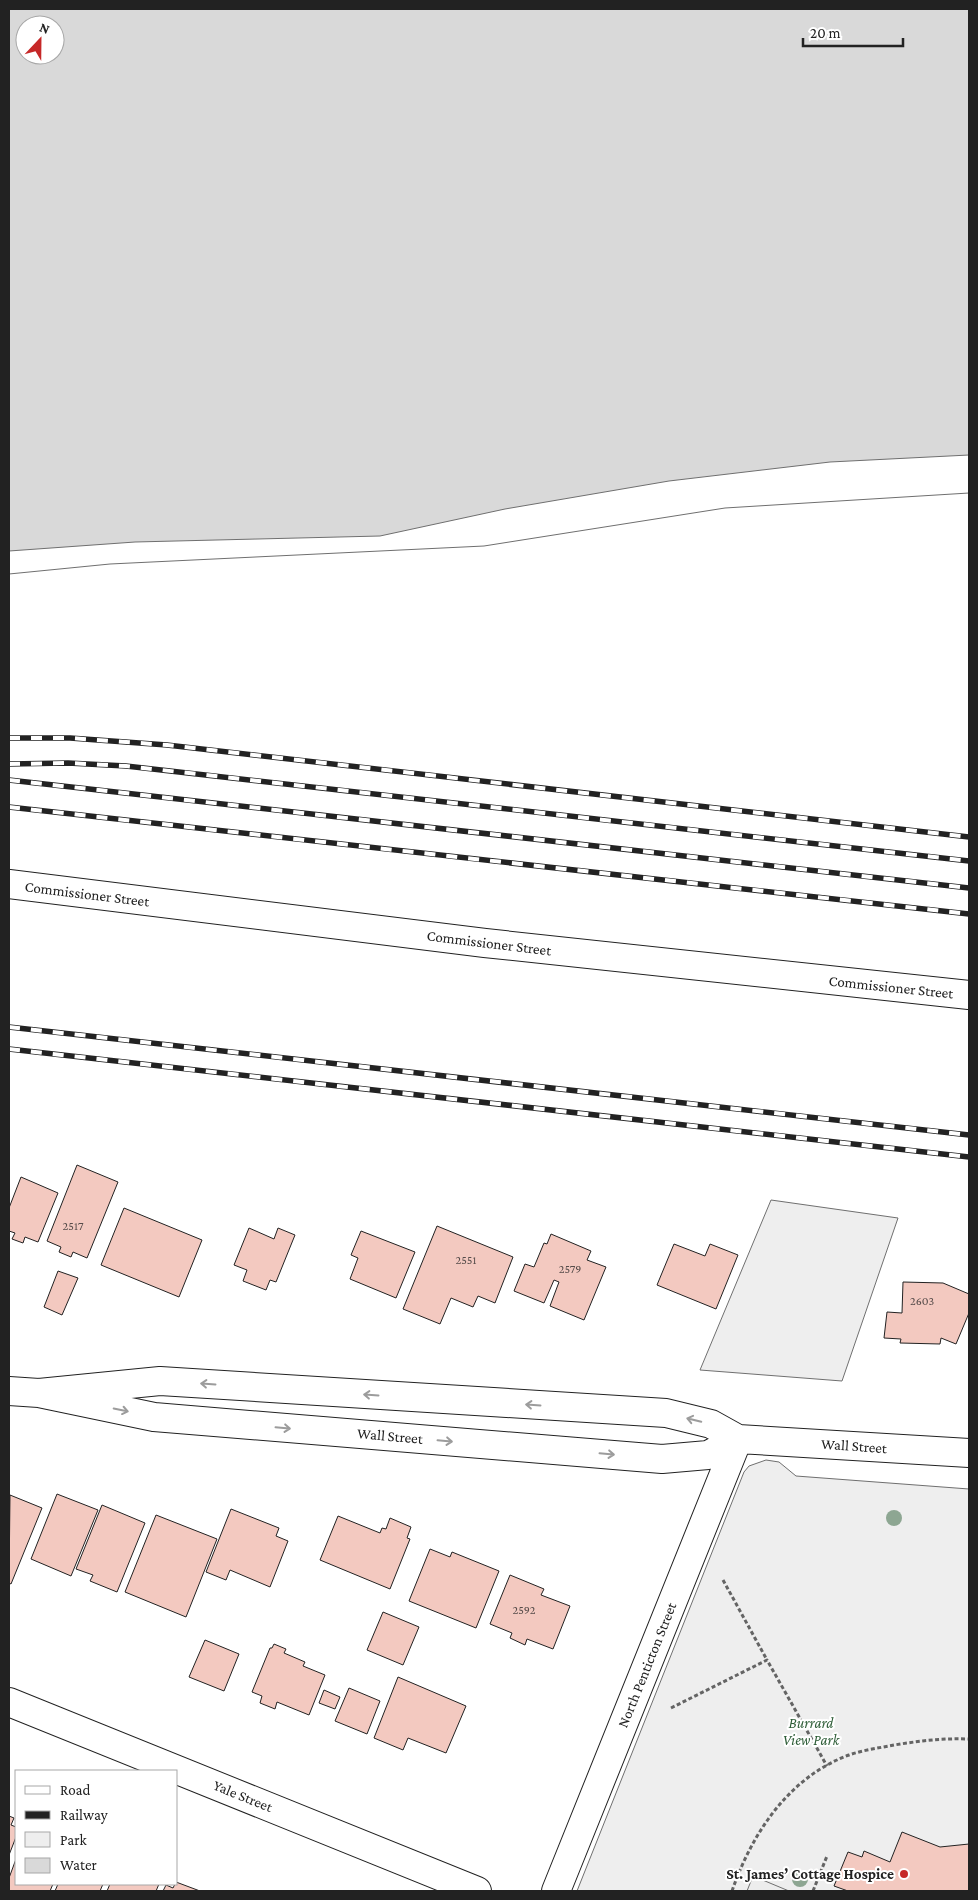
<svg xmlns="http://www.w3.org/2000/svg" width="978" height="1900" font-family="'Crimson Pro',serif">
<rect width="100%" height="100%" fill="#fff"/>
<path fill="#eee" stroke="#6f6f6f" d="M771,1200L898,1218L842,1381L700,1370Z
M766,1460L779,1462L796,1476L969,1489V1891H577L744,1472L749,1466Z"/>
<path fill="#ededed" stroke="#6f6f6f" d="M753,1876L789,1891H747Z"/>
<path fill="#d9d9d9" stroke="#6f6f6f" fill-rule="evenodd" d="M9,9H969V491L725,506L9,571ZM25,25H55V55H25Z"/>
<path fill="#fff" stroke="#6f6f6f" d="M969,455V493L725,508L484,546L110,564L9,574V551L135,542L380,536L505,509L669,481L830,462Z"/>
<path fill="#f3c9c0" stroke="#222" d="M77,1165L118,1182L87,1258L73,1252L71,1257L59,1252L61,1247L47,1241Z
M21,1177L58,1193L38,1242L25,1237L23,1243L12,1239L15,1233L9,1231V1208Z
M124,1208L202,1240L179,1297L101,1265Z
M437,1226L513,1257L495,1303L478,1296L473,1307L451,1298L440,1324L403,1309Z
M249,1228L274,1239L278,1228L295,1235L276,1282L270,1280L266,1290L243,1281L247,1270L234,1265Z
M361,1231L415,1252L396,1298L350,1279L358,1258L351,1255Z
M551,1234L591,1251L587,1260L606,1267L584,1320L550,1306L559,1282L554,1280L544,1303L514,1291L525,1264L534,1267L544,1243L547,1244Z
M674,1244L705,1256L710,1244L738,1255L716,1309L657,1285Z
M58,1271L78,1278L62,1315L44,1307Z
M903,1282L943,1283L969,1294V1313L956,1344L941,1338L940,1344L900,1343L901,1339L884,1338L887,1312L902,1313Z
M57,1494L98,1510L71,1576L31,1559Z
M10,1495L42,1508L11,1584L9,1583Z
M102,1505L145,1523L117,1592L90,1581L93,1575L76,1569Z
M231,1509L279,1528L276,1536L288,1541L270,1587L230,1570L226,1580L206,1572Z
M156,1515L217,1539L186,1617L125,1592Z
M338,1516L380,1533L382,1528L386,1529L390,1518L411,1527L407,1538L410,1539L390,1589L320,1560Z
M430,1549L450,1557L452,1552L499,1571L476,1628L409,1601Z
M510,1575L544,1589L541,1595L570,1606L553,1649L527,1639L525,1645L510,1638L512,1633L490,1624Z
M383,1612L419,1627L403,1665L367,1650Z
M205,1640L239,1654L224,1691L189,1677Z
M274,1644L286,1649L284,1653L305,1662L303,1666L325,1675L309,1715L277,1702L275,1709L260,1703L262,1696L252,1692L270,1648H272Z
M398,1677L466,1706L446,1753L408,1738L403,1750L374,1738Z
M349,1688L380,1701L367,1734L335,1721Z
M324,1690L340,1697L335,1709L319,1703Z
M9,1816L14,1818L11,1825L16,1827V1837L9,1855Z
M902,1832L940,1847L969,1844V1891H848L834,1886L848,1852L862,1857L864,1851L890,1862Z
M16,1859V1884H53L50,1891H9V1878Z
M176,1882L200,1891H163L166,1885L173,1888Z
M58,1884H103L100,1891H55Z
M110,1884H159L156,1891H107Z"/>
<g fill="none" stroke-linecap="round" stroke-linejoin="round">
<defs>
<path id="street" d="M9,884L485,943L969,995
M9,1391L39,1393L154,1417L662,1459L708,1455L738,1439
M39,1393L160,1381L666,1413L711,1424L738,1439L969,1453
M9,1702L477,1891
M556,1891L738,1439"/>
</defs>
<use href="#street" stroke="#222" stroke-width="30"/>
<path stroke="#646464" stroke-width="3" stroke-dasharray="4 2.5" stroke-linecap="butt" d="M723,1580L767,1660
M671,1708L767,1660L827,1766
M732,1891C752,1833 789,1777 849,1755C863,1750 879,1748 894,1745C919,1741 943,1738 969,1739
M813,1891L827,1856"/>
<use href="#street" stroke="#fff" stroke-width="28"/>
<defs>
<path id="rail" d="M9,738H70L167,745L969,837
M9,764L68,763L126,766L969,861
M9,780L969,888
M9,807L969,914
M9,1027L969,1135
M9,1049L969,1157"/>
</defs>
<use href="#rail" stroke="#222" stroke-width="5.5"/>
<use href="#rail" stroke="#fff" stroke-width="4" stroke-dasharray="11" stroke-linecap="butt"/>
</g>
<g fill="#8da692">
<circle cx="894" cy="1518" r="8"/>
<circle cx="800" cy="1879" r="8"/>
</g>
<defs><path id="oneway-shaft" d="M-6 0H5M1.5-3L5.5 0L1.5 3" fill="none" stroke-width="1.6" stroke-linecap="round" stroke-linejoin="round" transform="scale(1.25)"/></defs>
<g stroke="#9c9c9c">
<use href="#oneway-shaft" transform="translate(208 1384) rotate(-176)"/>
<use href="#oneway-shaft" transform="translate(371 1395) rotate(-176)"/>
<use href="#oneway-shaft" transform="translate(533 1405) rotate(-176)"/>
<use href="#oneway-shaft" transform="translate(121 1410) rotate(12)"/>
<use href="#oneway-shaft" transform="translate(694 1420) rotate(-166)"/>
<use href="#oneway-shaft" transform="translate(283 1428) rotate(5)"/>
<use href="#oneway-shaft" transform="translate(445 1441) rotate(5)"/>
<use href="#oneway-shaft" transform="translate(607 1454) rotate(5)"/>
</g>
<circle fill="#c62828" stroke="#fff" stroke-width="2" cx="904" cy="1874" r="5"/>
<g text-anchor="middle" stroke-width="4" stroke-linejoin="round" paint-order="stroke">
<g font-size="12" fill="#564c4a">
<text x="73" y="1230">2517</text>
<text x="466" y="1264">2551</text>
<text x="570" y="1273">2579</text>
<text x="922" y="1305">2603</text>
<text x="524" y="1614">2592</text>
</g>
<g font-size="15" fill="#222" stroke="#fff">
<text transform="translate(87 894) rotate(7)" y="5">Commissioner Street</text>
<text transform="translate(489 943) rotate(7)" y="5">Commissioner Street</text>
<text transform="translate(891 987) rotate(6)" y="5">Commissioner Street</text>
<text transform="translate(390 1436) rotate(5)" y="5">Wall Street</text>
<text transform="translate(854 1446) rotate(4)" y="5">Wall Street</text>
<text transform="translate(647 1665) rotate(-68)" y="5">North Penticton Street</text>
<text transform="translate(243 1796) rotate(22)" y="5">Yale Street</text>
</g>
<g font-size="15" font-style="italic" fill="#2f5e38" stroke="#fff">
<text x="811" y="1728">Burrard<tspan x="811" dy="17">View Park</tspan></text>
</g>
<g font-size="15" font-weight="bold" fill="#222" stroke="#fff" text-anchor="end">
<text x="894" y="1879">St. James’ Cottage Hospice</text>
</g>
</g>
<rect width="978" height="1900" fill="none" stroke="#222222" stroke-width="20"/>
<rect x="15" y="1770" width="162" height="115" fill="#ffffff" stroke="#a7a7a7"/>
<rect x="25" y="1786" width="25" height="8" fill="#ffffff" stroke="#a7a7a7"/>
<text x="60" y="1795" font-size="15" fill="#222222">Road</text>
<rect x="25" y="1811" width="25" height="8" fill="#222222" stroke="#a7a7a7"/>
<text x="60" y="1820" font-size="15" fill="#222222">Railway</text>
<rect x="25" y="1832" width="25" height="15" fill="#eeeeee" stroke="#a7a7a7"/>
<text x="60" y="1845" font-size="15" fill="#222222">Park</text>
<rect x="25" y="1858" width="25" height="15" fill="#d9d9d9" stroke="#a7a7a7"/>
<text x="60" y="1870" font-size="15" fill="#222222">Water</text>
<g transform="translate(40 40) rotate(22)"><circle r="24" fill="#ffffff" stroke="#a7a7a7"/>
<path d="M0-4L9 19L0 12L-9 19Z" fill="#c62828"/>
<text y="-8" font-size="14" font-weight="bold" text-anchor="middle" fill="#222222">N</text>
</g>
<path d="M803 38v8h100v-8" fill="none" stroke="#222222" stroke-width="2.5"/>
<text x="810" y="38" font-size="15" fill="#222222" stroke="#ffffff" stroke-width="4" paint-order="stroke">20 m</text>
</svg>
